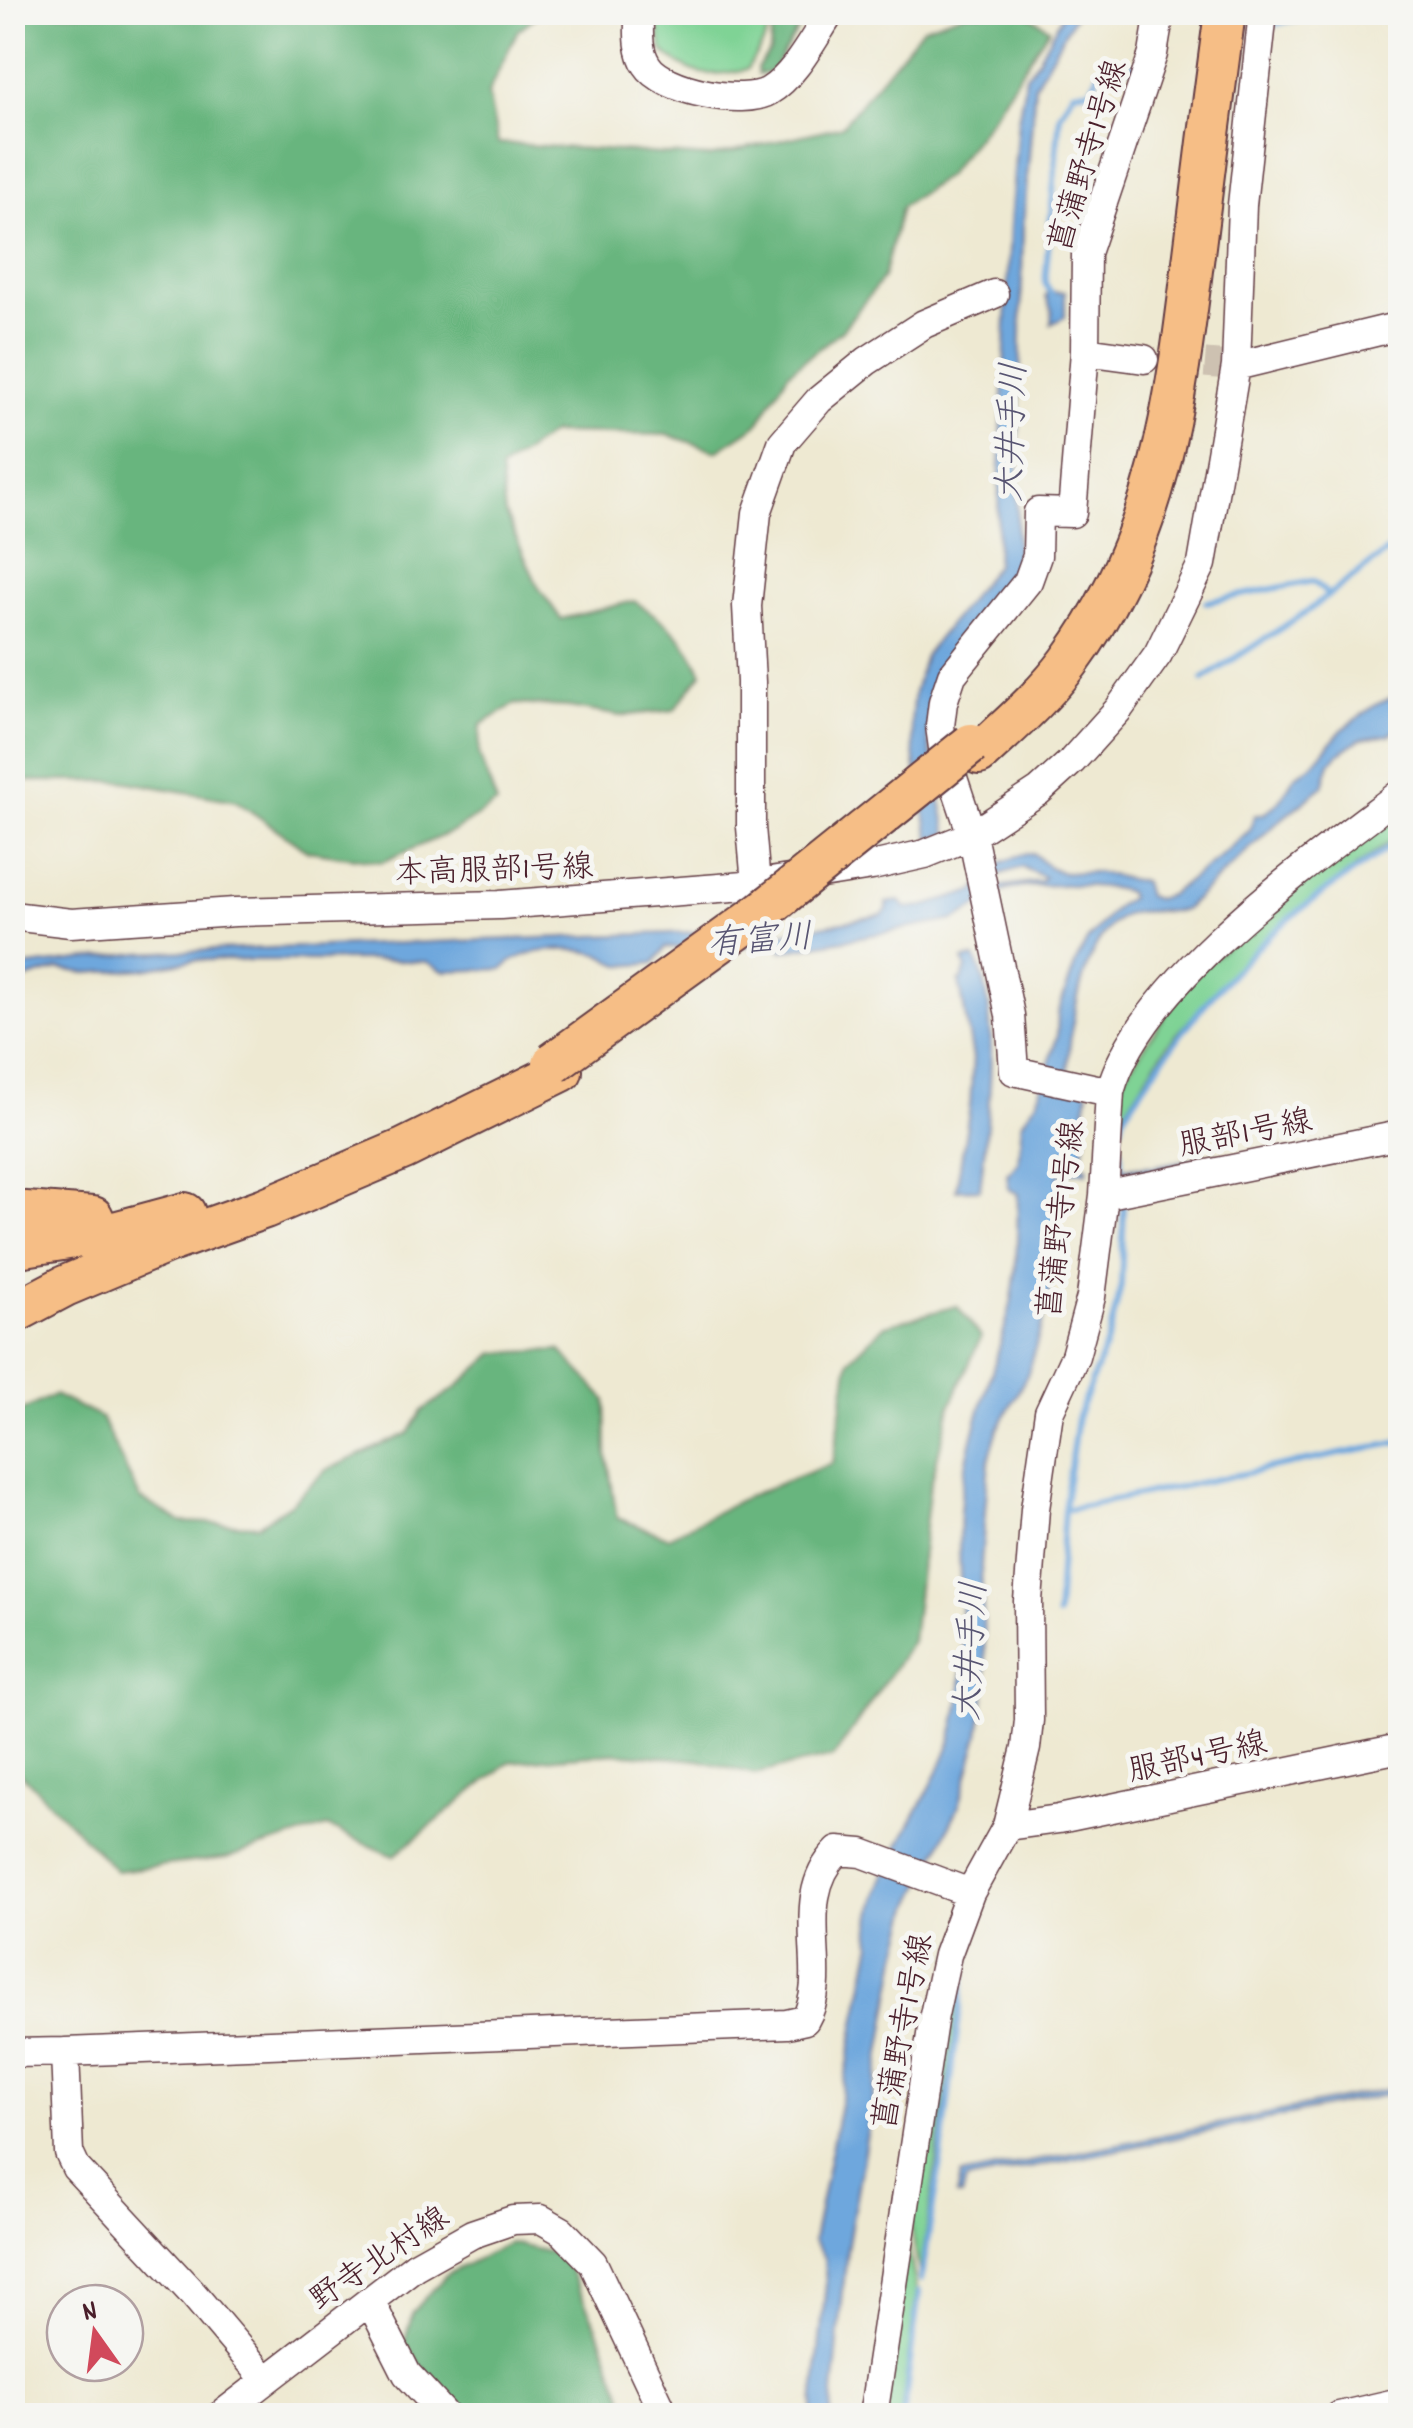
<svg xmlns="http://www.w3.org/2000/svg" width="1413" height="2428" font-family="Dekko,'Klee One',sans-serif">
<rect width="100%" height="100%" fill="#f6f6f2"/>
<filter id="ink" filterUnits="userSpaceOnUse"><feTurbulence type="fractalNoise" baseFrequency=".01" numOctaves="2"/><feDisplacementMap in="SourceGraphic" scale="20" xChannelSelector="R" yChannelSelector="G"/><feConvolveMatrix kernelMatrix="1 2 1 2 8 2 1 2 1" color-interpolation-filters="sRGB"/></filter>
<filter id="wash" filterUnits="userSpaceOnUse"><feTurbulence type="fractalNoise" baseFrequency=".0048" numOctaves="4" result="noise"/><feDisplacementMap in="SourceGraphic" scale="40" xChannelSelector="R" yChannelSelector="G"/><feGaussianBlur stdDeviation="2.25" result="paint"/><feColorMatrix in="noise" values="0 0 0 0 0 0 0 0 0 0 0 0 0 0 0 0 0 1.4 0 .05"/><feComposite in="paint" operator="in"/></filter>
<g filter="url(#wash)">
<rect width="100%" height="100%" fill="#eee9d2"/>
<path fill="#7fd395" stroke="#647960" stroke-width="2.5" d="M656,13V12L775,13L763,44L747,69C709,78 693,77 662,51Z
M1400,800V834L1296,912L1243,961L1168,1044L1121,1116L1116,1089L1190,978Z
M1011,1832L968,1937L920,2277L908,2211L952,1956Z
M906,2235L917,2291L901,2415L880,2416Z"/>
<path fill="#67b57e" stroke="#586a54" stroke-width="2.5" d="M1023,12L1049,28L991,118L946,176L901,207L883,278L842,330L789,372L757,425L717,451L668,435L552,433L500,470L505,514L539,588L561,619L634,601C666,621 687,638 702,673L674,710L621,716L569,707L515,704L481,725L479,754L497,804L454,831L382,862L308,851L236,801L123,781H13V13H541L518,30L488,93L498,143L709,157L842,126L923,27L964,13Z
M779,13H808L774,68L768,73L758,74L757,68L770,51L772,25Z
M957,1306L981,1337L950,1407L929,1492L912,1641L834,1757L754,1774L699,1760L614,1753L509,1762L394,1856L327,1827L226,1858L116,1871L13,1765V1415L54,1395L101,1418L140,1498L181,1522L258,1525L290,1504L326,1470L409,1433L422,1411L457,1387L495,1353L560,1350L606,1400L607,1455L617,1518L668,1537L746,1497L833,1463L849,1360L885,1325Z
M509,2243L562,2255L597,2327L630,2415H468L448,2402L404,2343L413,2312L446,2275Z"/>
<path fill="#6ea7dd" stroke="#5c6384" stroke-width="2.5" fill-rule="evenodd" d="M1063,13H1076L1035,85L1023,229L1016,573L952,649L933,682L929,703L928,740L948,834L930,839L916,771L911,722L914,692L925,655L996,565L1010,226L1018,120L1026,76L1038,59Z
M1048,292H1065V317L1051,324L1052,311L1046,297Z
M1400,694V726L1389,735L1360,739L1337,755L1330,763L1323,786L1278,822L1184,910C1164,914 1138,907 1121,917C1082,941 1069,1031 1068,1072L1088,1093L1082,1128L1086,1133L1083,1154L1061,1151V1163L1087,1166V1172L1060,1171L1048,1304L1028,1373L998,1429L989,1459L981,1566L986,1686L979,1735L959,1806L911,1907L898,1956L847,2249L831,2415H812L826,2284L824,2258L813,2240L872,1942C859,1890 935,1795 951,1740C975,1660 953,1580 961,1499C967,1433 995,1372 1010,1308C1018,1271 1017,1232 1018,1194L1009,1189L1007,1174L1018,1163L1022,1122L1037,1101L1057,1037L1058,1013L1076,962L1087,941L1117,906L1130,898L1128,892C1102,883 1019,881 995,895C981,903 969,913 954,920L782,951L780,944L704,949L666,947L654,963C644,964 632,966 622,965C614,965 610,958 602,955C573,947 524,946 503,969L443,971L427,962L388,960H195L143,969L87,973L59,969L13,983L12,968L140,953L698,932L697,938L750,939L882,915L887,910L886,903L900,901L906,908L925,906L975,891L989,867L1027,853L1034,854L1049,867L1063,873L1095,872L1143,882L1147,896L1156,899L1169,895L1215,861L1250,830L1254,816L1265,813L1280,801L1295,776L1312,765L1342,730L1375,705ZM1022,867L1044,877L1041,881L997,887L995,876Z
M975,958C1003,1009 987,1130 980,1189L956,1190L970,1106L973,1058L959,981L962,980L966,968L963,960Z
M1218,1154V1158L1151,1171L1120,1170L1123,1167L1155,1166Z
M1400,2087V2092L966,2181L962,2196H957L961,2176Z"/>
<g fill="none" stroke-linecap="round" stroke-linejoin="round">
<path stroke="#6ea7dd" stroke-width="6" d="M1275,24L1323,12
M1053,296L1045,283L1060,114L1073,92L1091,89L1101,69L1113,71L1139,64
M1206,602L1313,581L1328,595
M1203,679L1309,610L1400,542
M1121,1126L1123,1117C1172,1042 1228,967 1299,911C1331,885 1367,864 1400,839
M1120,1148L1121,1167
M1064,1510L1400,1442
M1057,1616L1064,1510L1077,1418L1109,1337L1121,1285L1124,1205
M921,2280L941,2157L969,1939
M903,2416L919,2292"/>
</g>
</g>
<g filter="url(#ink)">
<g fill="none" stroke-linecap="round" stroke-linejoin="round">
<path stroke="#cdc1b1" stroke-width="28" stroke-dasharray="28 14" stroke-linecap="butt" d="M1163,360L1236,366"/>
<defs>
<path id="minor" d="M639,12C639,30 637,50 647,65C663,91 744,106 769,91C795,76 814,37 831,12
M1085,351L1144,359
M1236,366L1400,326
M756,884L751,827V682L747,606L757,513L782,443L819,400L867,361L924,324L994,294
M12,916L71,923L235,912L500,905L745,886L872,866L925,854L972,835L1039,791L1072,761L1118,710L1158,654L1202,564L1236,366L1242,205L1263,12
M1110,1092C1139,983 1312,861 1400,794
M1104,1195L1400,1135
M1007,1826L1059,1819L1400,1748
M12,2053L65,2052
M370,2301L407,2374L446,2416
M266,2380L194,2295L76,2168L69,2153L65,2052L787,2024L805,2020C833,1972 789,1900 838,1851L862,1853L970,1893
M220,2416L415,2266L472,2234L513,2220L541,2219L562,2231L593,2263L665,2416
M873,2416L934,2015L947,1955L970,1893L1007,1826L1026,1748L1029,1720L1028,1601L1035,1509L1049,1412L1075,1356L1091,1297L1104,1195L1110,1092L1014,1071L1010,1015L972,835L943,748L940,726L943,702L952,675L1028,581L1037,556L1038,512L1072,513L1085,351L1086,253L1153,54L1160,12
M1339,2416L1400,2402"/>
<path id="highway" d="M979,754C1010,725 1043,697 1069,662C1160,539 1176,401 1194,254C1204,173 1214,93 1225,12
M12,1211L93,1217
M12,1248L118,1231L185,1213
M12,1314L65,1286L167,1243L265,1208L404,1149L562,1071"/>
</defs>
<use href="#minor" stroke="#633d44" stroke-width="31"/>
<use href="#highway" stroke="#633d44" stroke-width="44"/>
<use href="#minor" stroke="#fff" stroke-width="28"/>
<use href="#highway" stroke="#f6be86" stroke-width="40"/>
<defs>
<path id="highway-bridge" d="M553,1063L763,911L971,744"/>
</defs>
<use href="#highway-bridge" stroke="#633d44" stroke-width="44" stroke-linecap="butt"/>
<use href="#highway-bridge" stroke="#f6be86" stroke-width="40"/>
</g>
</g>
<g text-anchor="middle" stroke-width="10" stroke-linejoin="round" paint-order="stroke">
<g font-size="32" fill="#4a1f2b" stroke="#f6f6f2">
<text transform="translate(1086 155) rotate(-73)" y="11">菖蒲野寺1号線</text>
<text transform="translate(494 868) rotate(-2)" y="11">本高服部1号線</text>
<text transform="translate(1245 1131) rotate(-11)" y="11">服部1号線</text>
<text transform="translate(1059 1219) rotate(-83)" y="11">菖蒲野寺1号線</text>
<text transform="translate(1197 1755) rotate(-12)" y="11">服部4号線</text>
<text transform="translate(901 2031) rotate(-79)" y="11">菖蒲野寺1号線</text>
<text transform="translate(378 2257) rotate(-34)" y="11">野寺北村線</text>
</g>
<g font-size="35" font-style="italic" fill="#585572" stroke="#f6f6f2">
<text transform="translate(1010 432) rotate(-88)" y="12">大井手川</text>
<text transform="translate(760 938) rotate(-4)" y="12">有富川</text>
<text transform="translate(969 1651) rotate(-87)" y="12">大井手川</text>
</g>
</g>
<rect width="1413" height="2428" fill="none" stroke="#f6f6f2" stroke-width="50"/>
<g transform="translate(95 2333) rotate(346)"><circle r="48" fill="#f6f6f2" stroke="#b1a0a2" stroke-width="2.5"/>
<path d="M0-8L18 38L0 25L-18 38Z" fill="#d1495b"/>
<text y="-15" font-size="28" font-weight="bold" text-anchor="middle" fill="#4a1f2b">N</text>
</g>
</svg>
